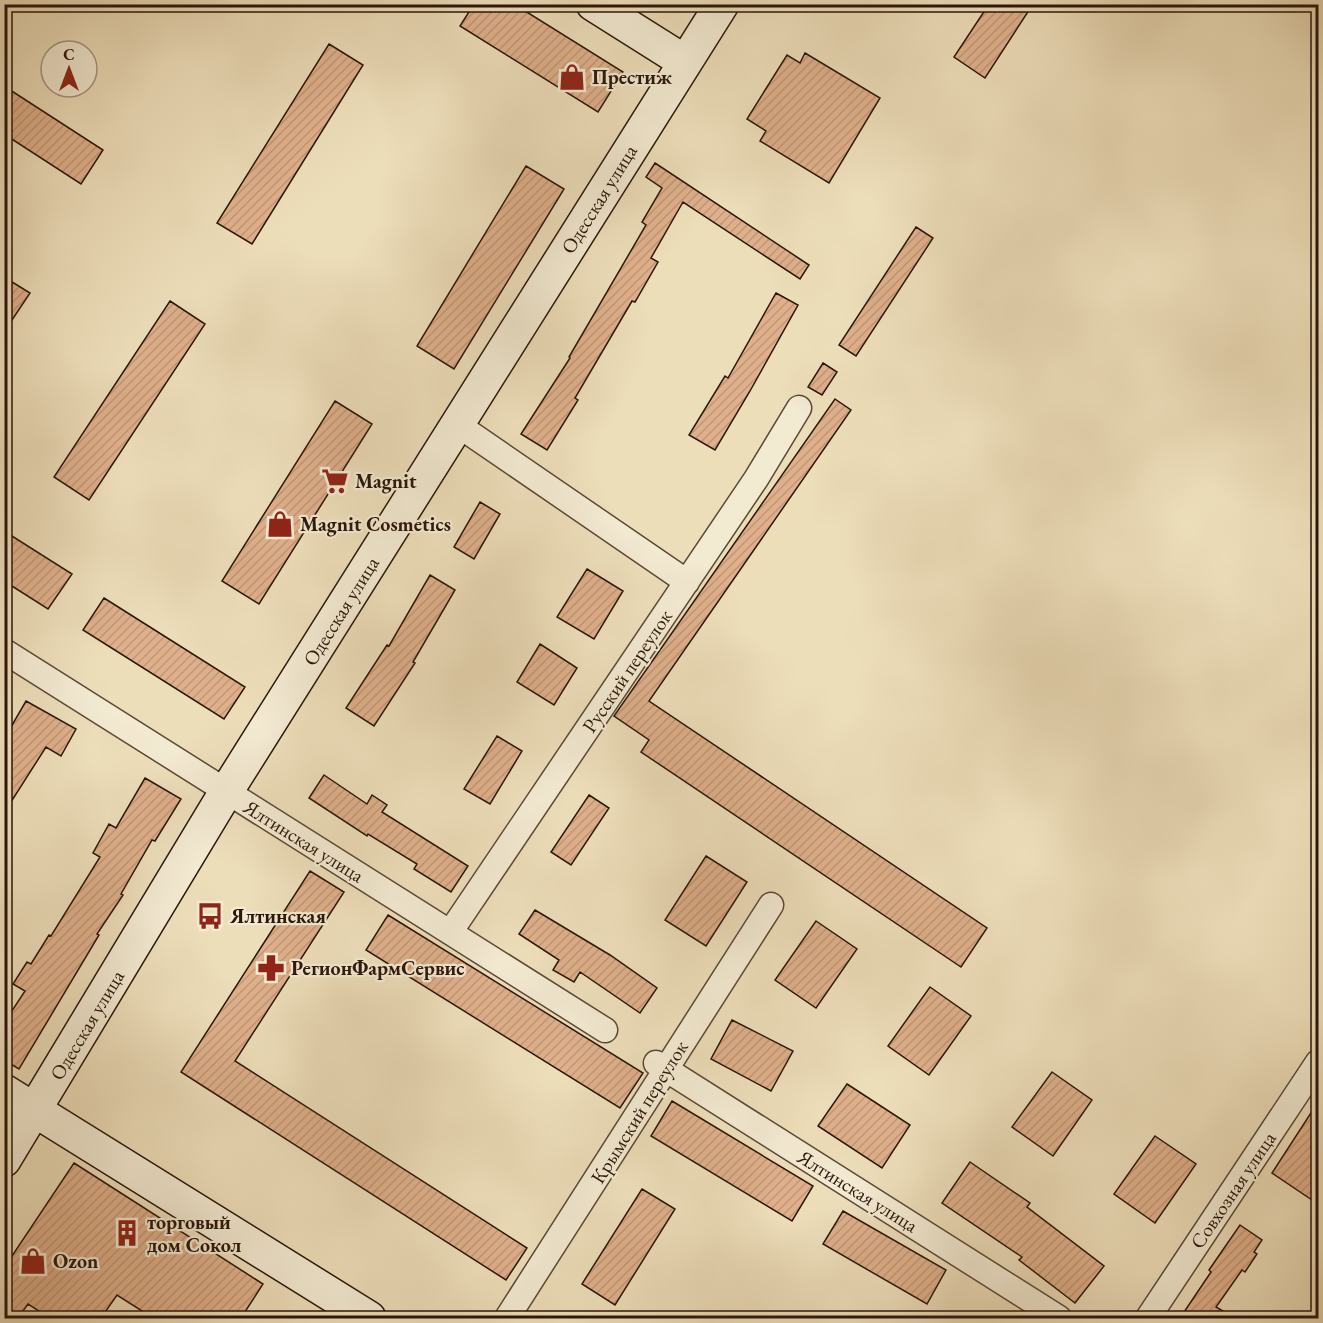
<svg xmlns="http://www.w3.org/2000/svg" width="1323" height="1323" font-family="'EB Garamond',serif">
<defs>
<pattern id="building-hatch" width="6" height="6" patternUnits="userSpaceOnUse" patternTransform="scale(1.5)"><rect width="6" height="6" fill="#dfb08b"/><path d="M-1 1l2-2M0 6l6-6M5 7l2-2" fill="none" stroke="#c09777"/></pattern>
</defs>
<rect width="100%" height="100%" fill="#eddeba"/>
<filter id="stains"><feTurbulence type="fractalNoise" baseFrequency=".00333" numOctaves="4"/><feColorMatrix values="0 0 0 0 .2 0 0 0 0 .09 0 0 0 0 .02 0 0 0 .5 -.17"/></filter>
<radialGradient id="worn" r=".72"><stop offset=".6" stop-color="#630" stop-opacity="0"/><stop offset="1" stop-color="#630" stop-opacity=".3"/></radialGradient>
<path fill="url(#building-hatch)" stroke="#2a160a" stroke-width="1.5" d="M474,4H514L623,72L598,112L460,26Z
M989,4H1033L985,78L954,57Z
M329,44L363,65L252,244L217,223Z
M805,53L880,98L829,183L760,141L766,131L747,119L787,55L800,63Z
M4,86L103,150L81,184L4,134Z
M655,163L809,265L800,279L683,202L651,258L658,262L635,302L632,301L575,398L578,400L547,450L521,434L570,358L569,357L646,225L642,222L662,188L646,177Z
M526,166L564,189L454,369L417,346Z
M916,227L933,238L856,356L839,345Z
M4,277L30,293L4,332Z
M776,293L798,305L750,391L715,450L689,435L725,376L728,378Z
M170,301L205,324L89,500L54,477Z
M823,363L837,372L822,395L808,387Z
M835,399L851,410L649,701L987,928L961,967L641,752L649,740L614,716Z
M335,401L372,424L259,604L222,581Z
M480,502L500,514L474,559L454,547Z
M4,531L72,574L48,609L4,581Z
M587,569L623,591L594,639L557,617Z
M430,575L455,590L413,662L415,663L374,726L346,708L387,645L389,646Z
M104,598L245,687L224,719L83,630Z
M540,644L577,668L554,705L517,682Z
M26,701L76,729L61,756L46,747L4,813V739Z
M497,736L522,751L490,804L464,789Z
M324,775L367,804L372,795L387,805L382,812L468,866L451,892L414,869L417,864L368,834L367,836L309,798Z
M145,778L181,799L155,841L152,840L121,894L123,895L97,934L99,935L19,1069L4,1060V1040L12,1028L4,1023L25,991L13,984L27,962L31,964L49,935L51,936L100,857L93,853L109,824L116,828Z
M589,795L609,808L571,865L551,852Z
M706,856L747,882L706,946L665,920Z
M310,871L344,892L235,1061L527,1248L506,1280L181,1072Z
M535,910L610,955L657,988L640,1013L580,972L574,982L553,970L559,960L519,934Z
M388,915L643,1073L620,1108L366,950Z
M816,921L857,949L816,1008L775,980Z
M930,987L971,1016L929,1075L888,1046Z
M732,1020L793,1051L771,1091L711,1059Z
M1052,1072L1092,1100L1053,1156L1012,1127Z
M847,1084L910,1125L882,1168L818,1126Z
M672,1101L813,1186L792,1221L651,1136Z
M1318,1102V1190L1312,1200L1272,1173Z
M1155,1136L1196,1164L1155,1223L1114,1194Z
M970,1162L1030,1203L1027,1207L1104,1266L1075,1303L1019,1260L1022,1257L942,1203Z
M74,1163L263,1284L241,1318H153L117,1295L101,1318H50L28,1304L18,1318H4V1268Z
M642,1189L675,1209L615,1305L582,1284Z
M843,1211L946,1270L927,1304L823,1244Z
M1240,1225L1262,1240L1254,1252L1257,1254L1245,1272L1242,1270L1216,1307L1235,1318H1180L1211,1272L1209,1270Z"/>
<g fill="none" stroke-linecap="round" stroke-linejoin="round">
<defs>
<path id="street" d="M458,425L687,582
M4,651L605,1030
M451,931L756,479L799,408
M656,1063L1059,1318
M507,1318L771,905
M1148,1318L1318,1062"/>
<path id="secondary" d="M593,4L685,62
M4,1091L369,1318
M4,1160L226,792L722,4"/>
</defs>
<use href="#street" stroke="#5b4836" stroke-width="27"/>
<use href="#secondary" stroke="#2a160a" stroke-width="36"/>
<use href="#street" stroke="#f3ead2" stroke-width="24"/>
<use href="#secondary" stroke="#f3ead2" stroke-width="33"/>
</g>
<defs>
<symbol id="shop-bare" viewBox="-9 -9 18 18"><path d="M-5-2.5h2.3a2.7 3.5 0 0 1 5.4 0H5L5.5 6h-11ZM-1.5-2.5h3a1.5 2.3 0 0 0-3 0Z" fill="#8f2418" stroke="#f3ead2" stroke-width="2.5" paint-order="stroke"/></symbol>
<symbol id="supermarket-bare" viewBox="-9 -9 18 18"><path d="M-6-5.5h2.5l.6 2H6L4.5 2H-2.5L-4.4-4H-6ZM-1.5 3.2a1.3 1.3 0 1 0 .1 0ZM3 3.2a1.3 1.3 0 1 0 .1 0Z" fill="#8f2418" stroke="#f3ead2" stroke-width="2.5" paint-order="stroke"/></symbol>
<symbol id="bus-bare" viewBox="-9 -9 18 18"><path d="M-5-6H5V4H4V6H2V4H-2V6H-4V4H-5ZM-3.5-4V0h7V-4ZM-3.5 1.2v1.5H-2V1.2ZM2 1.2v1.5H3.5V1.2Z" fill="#8f2418" stroke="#f3ead2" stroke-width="2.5" paint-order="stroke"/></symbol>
<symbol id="pharmacy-bare" viewBox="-9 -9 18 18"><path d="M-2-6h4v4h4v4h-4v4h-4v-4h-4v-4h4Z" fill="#8f2418" stroke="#f3ead2" stroke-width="2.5" paint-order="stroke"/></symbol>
<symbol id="building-bare" viewBox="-9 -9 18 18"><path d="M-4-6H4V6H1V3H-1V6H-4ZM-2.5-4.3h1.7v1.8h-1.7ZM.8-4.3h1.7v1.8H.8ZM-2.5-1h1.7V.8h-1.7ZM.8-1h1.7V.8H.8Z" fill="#8f2418" stroke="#f3ead2" stroke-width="2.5" paint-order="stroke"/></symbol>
</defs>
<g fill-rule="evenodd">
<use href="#shop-bare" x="553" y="58" width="38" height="38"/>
<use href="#supermarket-bare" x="316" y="462" width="38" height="38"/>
<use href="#shop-bare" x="261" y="505" width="38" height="38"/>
<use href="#bus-bare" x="191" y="897" width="38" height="38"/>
<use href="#pharmacy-bare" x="252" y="949" width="38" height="38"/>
<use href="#building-bare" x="108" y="1214" width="38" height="38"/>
<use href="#shop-bare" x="14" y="1242" width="38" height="38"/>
</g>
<g text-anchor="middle" stroke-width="4.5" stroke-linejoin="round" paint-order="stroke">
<g font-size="20" font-weight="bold" fill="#2a160a" stroke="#f3ead2" text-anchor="start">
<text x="592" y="84">Престиж</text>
<text x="355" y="488">Magnit</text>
<text x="300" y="531">Magnit Cosmetics</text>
<text x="230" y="923">Ялтинская</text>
<text x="291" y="975">РегионФармСервис</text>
<text x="147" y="1229">торговый<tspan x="147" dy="23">дом Сокол</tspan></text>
<text x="53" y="1268">Ozon</text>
</g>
<g font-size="20" fill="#2a160a" stroke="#f3ead2">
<text transform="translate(599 199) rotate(-58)" y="7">Одесская улица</text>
<text transform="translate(341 611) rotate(-58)" y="7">Одесская улица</text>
<text transform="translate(627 671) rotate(-56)" y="7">Русский переулок</text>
<text transform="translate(304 841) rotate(32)" y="7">Ялтинская улица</text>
<text transform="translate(87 1025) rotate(-59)" y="7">Одесская улица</text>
<text transform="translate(639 1112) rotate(-58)" y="7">Крымский переулок</text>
<text transform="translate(1233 1190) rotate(-56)" y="7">Совхозная улица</text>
<text transform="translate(858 1191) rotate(32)" y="7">Ялтинская улица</text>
</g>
</g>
<rect width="1323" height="1323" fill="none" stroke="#eddeba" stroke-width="24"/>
<rect x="6" y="6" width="1311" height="1311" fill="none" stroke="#2a160a" stroke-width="3"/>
<rect x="12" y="12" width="1299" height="1299" fill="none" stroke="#2a160a" stroke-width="1.5"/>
<g transform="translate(69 69)"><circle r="28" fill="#f3ead2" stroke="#a39582" stroke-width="1.5"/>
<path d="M0-4.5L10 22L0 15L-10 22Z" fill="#8f2418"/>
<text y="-9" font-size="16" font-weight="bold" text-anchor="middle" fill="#2a160a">С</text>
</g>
<rect width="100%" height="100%" filter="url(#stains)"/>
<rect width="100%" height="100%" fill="url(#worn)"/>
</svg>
